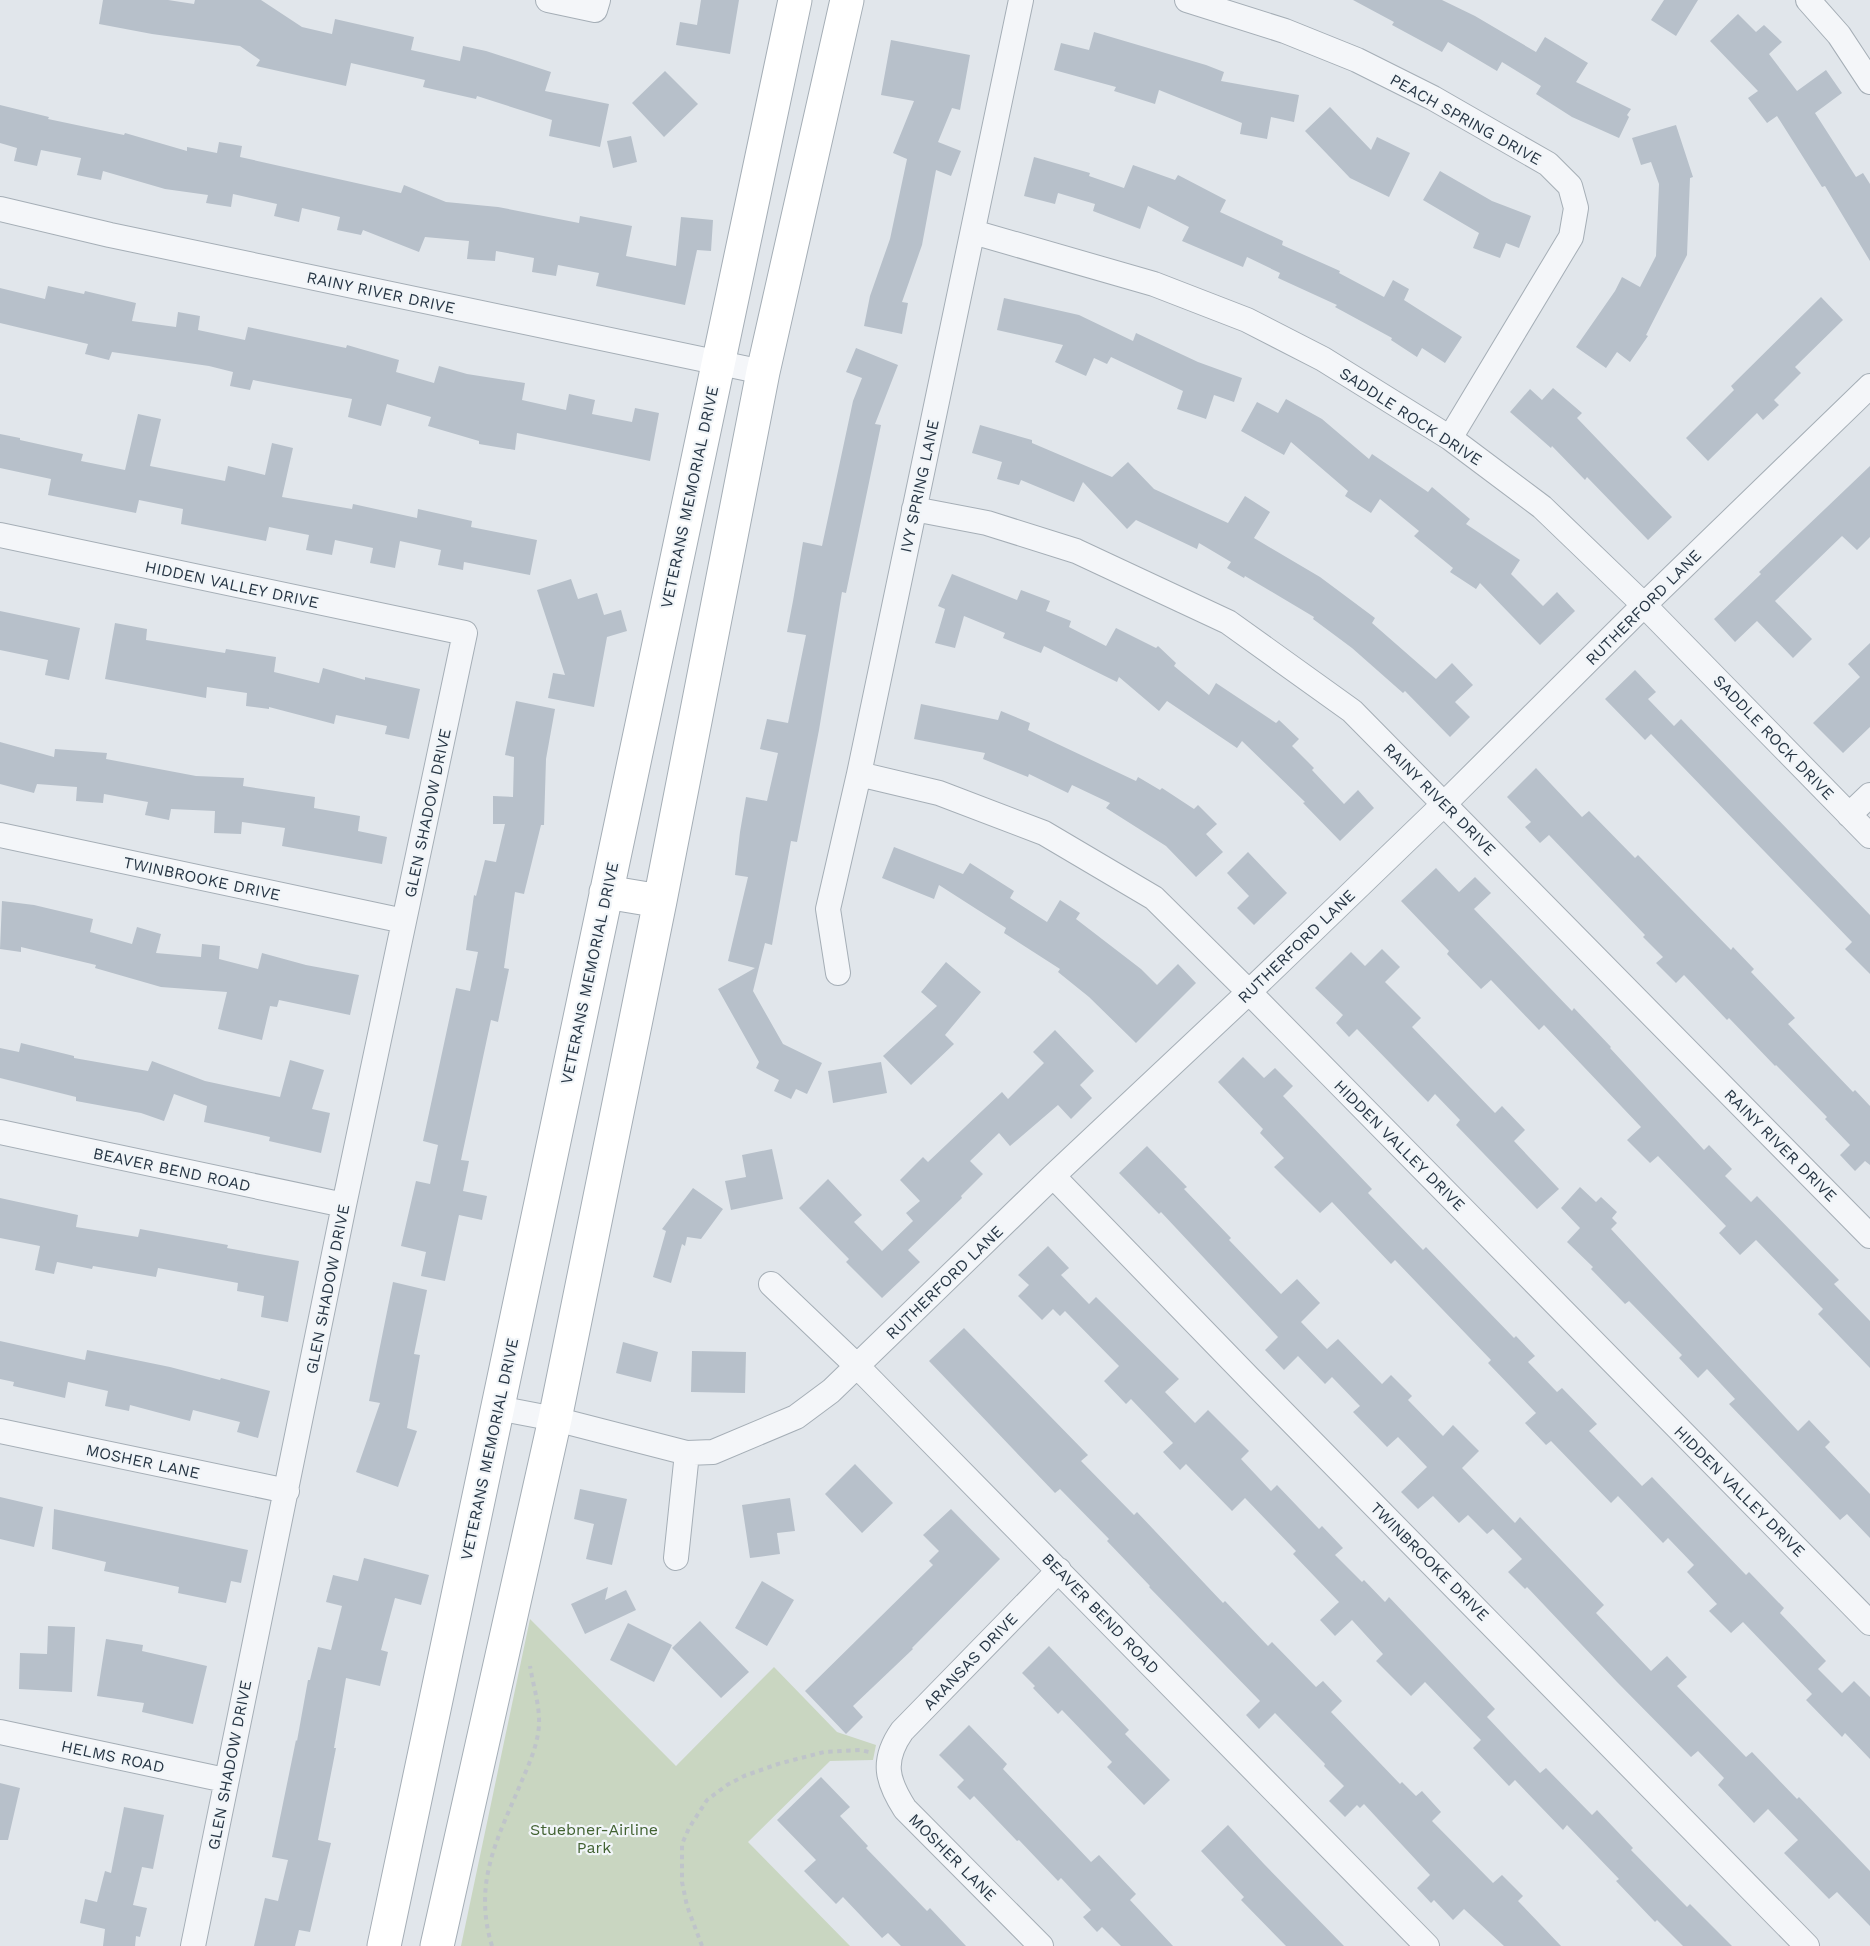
<svg xmlns="http://www.w3.org/2000/svg" width="1870" height="1946" font-family="'Work Sans',sans-serif">
<rect width="100%" height="100%" fill="#e1e6eb"/>
<path fill="#c9d6c1" d="M530,1619L676,1766L774,1667L837,1732L876,1745L873,1760L830,1761L748,1842L850,1946H461Z"/>
<path fill="#b7c0ca" d="M103,0H168L194,4L195,0H261L302,27L332,34L335,19L414,37L411,50L460,61L463,46L486,51L551,72L545,91L609,104L600,147L549,136L552,120L477,96L476,99L423,87L425,80L351,63L346,86L256,66L260,60L240,46L152,34L99,24Z
M701,0H739L730,54L676,45L680,22L697,25Z
M1353,0H1442L1475,16L1536,52L1545,37L1588,63L1576,82L1631,109L1627,115L1629,117L1619,138L1572,117L1536,94L1541,86L1502,62L1497,71L1448,42L1442,52L1392,25L1394,22Z
M1664,0H1698L1676,36L1651,20Z
M1738,14L1756,32L1764,25L1782,42L1769,54L1797,91L1826,70L1842,93L1815,113L1856,177L1863,173L1870,184V261L1825,186L1822,187L1777,116L1767,123L1748,98L1758,91L1710,41Z
M1094,32L1206,65L1224,72L1221,81L1299,95L1294,122L1271,117L1267,139L1240,134L1242,123L1159,90L1155,104L1114,91L1116,87L1054,70L1061,43L1089,50Z
M891,40L970,55L960,110L952,108L938,142L961,151L951,176L936,170L922,245L902,302L908,303L902,334L864,326L870,296L890,239L907,159L893,153L914,101L881,95Z
M665,71L698,104L664,137L632,103Z
M0,105L49,117L48,119L124,135L125,133L187,151V147L217,153L219,142L242,146L240,157L401,193L404,185L446,202L498,207L579,223L580,216L632,226L626,256L676,266L681,217L713,220L711,251L697,250L685,305L596,286L599,273L558,265L556,276L532,272L534,258L496,251L495,261L467,259L469,241L425,237L419,252L363,230L361,235L337,230L340,217L302,208L299,222L274,216L277,204L233,194L231,207L206,203L208,195L165,189L103,171L101,180L77,175L81,158L41,150L37,166L14,161L17,148L0,143Z
M1330,107L1371,150L1377,137L1410,153L1389,197L1350,178L1305,131Z
M1676,125L1693,177L1690,178L1687,255L1646,335L1648,336L1630,362L1617,352L1606,368L1576,347L1615,291L1622,277L1640,287L1656,256L1659,184L1651,162L1641,165L1632,138Z
M631,136L637,162L613,168L607,141Z
M1034,157L1090,173L1089,176L1124,188L1133,165L1175,180L1178,175L1226,200L1220,212L1283,241L1282,245L1340,271L1339,273L1384,297L1393,280L1409,289L1404,300L1462,337L1445,363L1422,348L1417,357L1391,340L1392,338L1335,307L1337,305L1278,278L1280,273L1247,257L1243,267L1182,241L1189,227L1148,206L1140,229L1093,211L1095,204L1058,193L1055,204L1024,196Z
M1440,171L1492,201L1531,216L1519,248L1506,243L1500,258L1473,248L1479,233L1423,200Z
M48,286L84,294L85,291L136,303L132,321L176,327L178,312L200,316L198,330L245,340L248,327L346,348L347,345L399,360L396,372L434,383L439,366L467,374L525,383L522,400L566,410L569,394L595,400L592,414L632,422L635,408L659,413L650,461L517,433L515,450L479,444V441L428,426L431,417L387,404L381,426L348,417L352,399L253,380L250,390L230,386L233,372L209,366L112,352L109,360L85,354L88,344L0,323V288L45,299Z
M1821,297L1843,320L1795,367L1801,373L1774,400L1779,405L1763,420L1757,413L1708,461L1686,438L1734,390L1731,386Z
M1004,298L1079,315L1133,341L1136,333L1198,362L1242,378L1234,402L1214,395L1206,419L1177,409L1183,391L1111,357L1107,364L1094,358L1086,376L1055,362L1063,345L997,330Z
M856,348L898,365L875,424L881,425L846,593L842,592L819,730L797,842L791,841L772,945L765,943L753,991L783,1044L822,1063L807,1094L796,1089L791,1099L774,1091L779,1080L756,1068L759,1062L718,989L755,968L728,961L748,877L735,875L740,832L746,797L767,801L778,753L760,749L767,719L788,723L806,635L787,632L793,601L803,542L822,546L853,401L862,378L846,372Z
M1553,388L1582,413L1577,418L1672,517L1648,540L1587,477L1585,480L1552,446L1551,448L1510,412L1530,389L1542,400Z
M1286,399L1322,419L1369,459L1372,454L1428,492L1432,487L1470,519L1466,524L1520,560L1511,574L1543,606L1557,592L1575,611L1540,645L1480,583L1476,589L1450,572L1453,568L1414,536L1419,531L1380,499L1371,513L1345,496L1348,491L1291,442L1284,455L1241,431L1257,402L1278,413Z
M138,414L161,419L150,466L225,481L228,466L265,475L272,443L293,448L282,497L352,509L353,504L417,518L418,509L472,521L471,527L537,540L530,575L464,562L463,570L438,565L441,550L400,541L395,568L370,563L373,548L335,540L332,555L306,550L309,535L269,527L266,541L181,524L183,509L139,500L136,513L48,495L51,479L0,468V434L20,438V440L83,454L81,461L125,470Z
M980,425L1032,440V443L1112,477L1128,462L1154,489L1228,523L1245,496L1270,512L1254,538L1320,577L1375,618L1372,623L1436,679L1452,663L1473,685L1455,702L1470,717L1450,737L1405,691L1403,693L1352,648L1313,619L1314,617L1245,576L1244,578L1227,568L1231,562L1199,543L1197,549L1136,520L1127,529L1083,482L1074,502L1021,480L1019,485L997,479L1002,462L972,453Z
M1870,466V537L1857,550L1842,536L1775,601L1812,639L1793,658L1757,621L1735,642L1714,619L1761,574L1759,572Z
M952,574L1017,600L1021,590L1050,601L1046,611L1071,621L1069,627L1106,646L1116,628L1156,648L1158,646L1176,663L1174,666L1209,695L1216,683L1276,723L1279,720L1299,739L1292,746L1314,768L1312,770L1344,804L1358,790L1374,808L1340,841L1303,803L1305,802L1242,741L1237,748L1167,701L1159,711L1119,677L1117,682L1044,646L1041,653L1003,638L1005,633L964,616L955,648L935,643L945,609L938,606Z
M571,579L578,599L597,593L604,615L621,610L627,631L607,637L594,707L548,698L553,673L565,675L537,590Z
M0,611L80,628L69,680L45,675L48,660L0,650Z
M115,623L147,629L146,640L225,653L226,649L276,657L274,672L319,683L323,668L365,680V677L420,689L409,739L385,734L387,726L336,715L334,724L269,707V709L246,706L247,693L207,687L206,698L105,679Z
M1870,643V727L1843,753L1813,723L1860,677L1848,664Z
M1635,670L1656,692L1648,699L1674,726L1681,719L1870,915V974L1845,949L1852,942L1651,734L1645,740L1605,699Z
M516,701L555,709L546,759L544,825H541L524,894L515,892L504,968L509,969L498,1022L491,1020L461,1160L469,1161L463,1191L487,1196L482,1220L459,1215L445,1281L421,1276L426,1252L401,1246L416,1181L430,1184L438,1145L423,1141L456,988L470,991L478,952L466,950L474,895L476,896L485,860L496,862L505,824H493V796L513,797L514,757L505,755Z
M921,704L998,720L1001,711L1030,723L1028,730L1136,781L1138,777L1160,790L1162,788L1194,809L1198,805L1217,824L1206,834L1223,852L1196,877L1166,846L1106,808L1110,803L1072,785L1068,793L1029,774L1028,777L983,759L985,753L914,739Z
M0,742L54,757L55,749L107,753L106,759L196,776L244,778L243,786L315,797L314,808L360,816L358,831L387,837L382,864L282,846L285,828L242,822L241,834L214,833L215,811L171,809L169,820L145,815L148,802L104,794L103,803L76,801L77,787L37,784L34,793L0,784Z
M1536,768L1582,817L1589,811L1635,858L1638,855L1731,950L1733,947L1754,969L1751,972L1795,1018L1788,1024L1853,1092L1855,1090L1870,1106V1165L1865,1161L1855,1171L1840,1155L1850,1145L1825,1119L1827,1117L1776,1065L1775,1066L1729,1018L1727,1020L1684,975L1676,983L1656,963L1663,957L1643,937L1645,935L1549,835L1540,843L1525,827L1531,822L1507,797Z
M894,847L963,874L970,863L1014,891L1010,898L1047,922L1060,900L1080,913L1076,919L1141,969L1157,985L1178,964L1196,983L1136,1043L1089,997L1058,972L1060,969L1004,933L1006,928L939,885L934,899L882,878Z
M1248,852L1287,893L1254,925L1237,908L1249,896L1227,873Z
M1436,868L1459,892L1475,877L1491,893L1474,909L1572,1011L1574,1008L1611,1047L1610,1048L1704,1150L1709,1145L1732,1169L1725,1176L1751,1202L1757,1196L1839,1280L1834,1284L1870,1321V1368L1818,1314L1823,1309L1756,1240L1740,1255L1719,1233L1726,1226L1658,1156L1650,1163L1627,1140L1641,1127L1544,1025L1539,1030L1491,980L1481,989L1447,954L1449,951L1401,901Z
M2,901L34,905L93,919L90,932L132,944L137,927L161,934L156,953L201,957L202,944L220,946L219,959L258,969L262,953L306,965L359,975L350,1015L279,1000L277,1007L270,1006L262,1040L218,1029L227,992L161,987L95,968L96,965L21,947V952L0,949Z
M1382,949L1400,967L1385,982L1421,1018L1412,1027L1495,1113L1502,1106L1525,1130L1514,1141L1559,1189L1537,1209L1456,1125L1460,1120L1435,1094L1428,1102L1357,1029L1349,1037L1336,1023L1343,1015L1315,988L1351,952L1365,966Z
M946,962L981,992L945,1035L954,1044L911,1085L883,1056L937,1006L921,992Z
M1055,1030L1094,1071L1080,1085L1092,1098L1071,1119L1058,1105L1010,1146L999,1133L970,1161L983,1174L961,1196L962,1198L908,1250L920,1262L882,1298L846,1262L849,1259L799,1208L828,1179L862,1215L854,1222L882,1251L913,1221L906,1213L920,1201L900,1180L923,1157L928,1162L1002,1092L1008,1099L1044,1063L1033,1052Z
M21,1043L74,1056V1058L148,1071L152,1061L205,1081L280,1097L290,1060L324,1070L312,1109L330,1113L321,1153L269,1141L270,1137L204,1122L207,1106L174,1094L164,1121L141,1113L76,1101V1097L0,1078V1048L19,1052Z
M1243,1057L1264,1078L1275,1068L1293,1086L1283,1096L1372,1189L1368,1193L1423,1250L1426,1247L1514,1338L1516,1336L1535,1356L1528,1362L1557,1392L1562,1388L1597,1424L1589,1431L1642,1486L1652,1477L1746,1575L1749,1572L1784,1608L1780,1613L1826,1661L1818,1669L1842,1693L1854,1681L1870,1697V1759L1845,1733L1842,1737L1806,1700L1812,1694L1743,1622L1731,1633L1709,1611L1717,1604L1687,1572L1694,1565L1668,1538L1663,1543L1618,1496L1611,1503L1551,1441L1546,1445L1525,1423L1536,1413L1488,1363L1491,1360L1395,1260L1391,1264L1332,1202L1320,1213L1274,1167L1284,1158L1260,1133L1263,1129L1218,1082Z
M881,1062L887,1093L833,1103L828,1071Z
M1147,1146L1187,1187L1184,1189L1231,1238L1229,1240L1281,1294L1297,1279L1320,1303L1301,1322L1327,1349L1338,1339L1382,1384L1391,1375L1412,1396L1408,1400L1443,1436L1453,1425L1479,1451L1462,1468L1515,1523L1520,1517L1604,1605L1596,1613L1651,1671L1667,1656L1687,1677L1677,1686L1746,1757L1752,1752L1797,1799L1799,1797L1870,1871V1926L1837,1892L1829,1899L1784,1853L1798,1840L1768,1809L1754,1823L1718,1785L1724,1778L1698,1751L1691,1757L1617,1682L1527,1587L1525,1589L1508,1572L1522,1559L1493,1529L1487,1534L1468,1515L1459,1523L1433,1496L1418,1509L1401,1492L1427,1467L1398,1437L1387,1447L1353,1412L1360,1406L1332,1377L1325,1384L1298,1356L1284,1370L1265,1350L1278,1337L1161,1212L1159,1214L1119,1173Z
M772,1149L783,1199L731,1210L725,1181L746,1177L742,1155Z
M1580,1187L1596,1202L1601,1197L1617,1212L1612,1218L1617,1223L1611,1229L1798,1431L1809,1420L1830,1442L1825,1447L1870,1494V1538L1847,1514L1840,1520L1729,1404L1735,1399L1707,1369L1698,1378L1679,1358L1682,1355L1629,1301L1625,1304L1591,1269L1593,1267L1567,1242L1580,1228L1561,1208Z
M693,1188L723,1209L701,1239L687,1237L685,1246L682,1244L671,1283L653,1277L666,1231L662,1229Z
M0,1198L78,1215L76,1227L138,1237L140,1229L228,1245L227,1248L299,1261L288,1322L261,1317L264,1296L237,1291L238,1283L158,1268L156,1277L93,1266L92,1269L57,1262L54,1274L35,1270L40,1246L0,1238Z
M1048,1246L1069,1268L1061,1275L1089,1304L1096,1297L1179,1379L1165,1392L1195,1423L1208,1410L1249,1451L1241,1459L1271,1491L1277,1485L1319,1529L1322,1526L1343,1548L1335,1555L1362,1582L1364,1580L1385,1602L1389,1597L1495,1709L1487,1717L1540,1773L1546,1768L1592,1815L1597,1810L1633,1848L1631,1850L1687,1907L1690,1904L1732,1946H1683L1657,1920L1655,1922L1616,1881L1619,1879L1567,1825L1563,1830L1515,1780L1509,1786L1473,1748L1481,1740L1425,1682L1411,1696L1376,1661L1383,1654L1352,1620L1335,1636L1320,1620L1339,1602L1293,1554L1296,1551L1245,1498L1232,1511L1186,1464L1180,1470L1163,1452L1173,1443L1131,1399L1126,1404L1104,1381L1119,1366L1065,1311L1060,1316L1053,1309L1042,1320L1018,1296L1029,1285L1018,1275Z
M393,1282L427,1290L414,1354L420,1355L407,1428L417,1431L398,1487L356,1472L380,1403L369,1401Z
M964,1328L1088,1455L1081,1461L1134,1515L1137,1512L1223,1603L1225,1601L1268,1646L1272,1642L1316,1687L1323,1681L1342,1701L1331,1712L1400,1784L1402,1782L1416,1796L1422,1791L1441,1812L1432,1821L1493,1883L1502,1875L1523,1896L1518,1901L1561,1946H1504L1464,1909L1453,1920L1434,1900L1431,1903L1417,1888L1430,1875L1364,1804L1360,1808L1357,1805L1345,1817L1329,1801L1344,1786L1324,1766L1325,1764L1275,1713L1259,1729L1246,1715L1260,1701L1149,1587L1150,1586L1107,1541L1109,1539L1060,1489L1055,1493L929,1361Z
M0,1341L85,1360L87,1350L170,1367L220,1380L221,1378L270,1391L258,1438L237,1432L240,1422L193,1410L190,1421L130,1405L129,1411L105,1406L108,1391L68,1382L65,1398L13,1386L14,1382L0,1379Z
M623,1342L658,1352L651,1382L616,1373Z
M692,1351L746,1352L745,1393L691,1392Z
M855,1464L893,1503L862,1533L825,1494Z
M580,1489L627,1499L612,1565L586,1559L594,1524L574,1519Z
M0,1497L43,1507L34,1547L0,1539Z
M790,1498L795,1531L777,1533L780,1554L750,1558L742,1505Z
M54,1509L248,1550L241,1583L231,1581L226,1603L178,1593L179,1587L104,1571L106,1562L52,1549Z
M951,1509L1000,1559L912,1648L913,1649L853,1706L863,1717L846,1734L805,1691L933,1565L929,1561L939,1551L923,1535Z
M364,1558L429,1575L421,1605L395,1598L381,1650L388,1652L380,1686L346,1678L334,1748H336L318,1840L331,1843L310,1932L299,1930L295,1946H254L265,1898L278,1901L288,1860L272,1857L296,1740L297,1741L308,1680H310L318,1647L331,1650L342,1606L326,1602L333,1575L358,1581Z
M762,1581L794,1600L767,1646L735,1628Z
M608,1587L605,1600L626,1590L636,1610L585,1634L571,1604Z
M700,1621L749,1672L721,1698L672,1648Z
M628,1623L672,1645L654,1682L610,1660Z
M48,1626L75,1627L72,1692L19,1689L20,1653L47,1654Z
M106,1639L143,1645L142,1651L207,1666L193,1724L142,1712L144,1703L97,1696Z
M1049,1646L1129,1730L1125,1734L1170,1780L1144,1805L1107,1767L1112,1762L1062,1710L1058,1714L1033,1688L1035,1686L1022,1673Z
M969,1725L1007,1764L1003,1769L1091,1862L1099,1855L1136,1894L1130,1900L1173,1946H1121L1102,1927L1097,1932L1083,1917L1091,1910L1061,1878L1058,1881L1019,1840L1017,1841L974,1796L970,1800L957,1787L964,1780L939,1755Z
M821,1777L850,1807L840,1816L868,1846L866,1848L927,1911L930,1908L966,1946H901L888,1933L882,1938L843,1897L836,1904L804,1871L816,1860L777,1820Z
M0,1783L20,1788L8,1840H0Z
M124,1807L164,1815L153,1869L142,1867L133,1905L147,1908L140,1937L136,1936L135,1946H103L105,1929L80,1923L85,1899L97,1902L105,1871L111,1873Z
M1228,1825L1264,1864L1344,1946H1286L1241,1900L1244,1897L1201,1851Z"/>
<g fill="none" stroke-linecap="round" stroke-linejoin="round">
<defs>
<path id="street" d="M548,0L595,10L598,0
M1187,0L1285,31L1357,60L1433,98L1548,164L1570,186L1576,208L1571,237L1450,438
M1808,0L1839,35L1870,82
M0,209L110,235L763,372
M973,232L1154,284L1247,320L1323,359L1450,438L1542,507L1644,605L1870,836
M914,509L987,523L1076,551L1228,622L1352,711L1870,1236
M0,535L465,633L344,1205L193,1946
M859,774L939,793L1044,833L1154,898L1249,992L1870,1623
M1849,815L1870,795
M0,835L404,921
M838,973L828,909L859,774L1021,0
M0,1132L344,1205
M1053,1176L1251,1380L1807,1946
M771,1284L857,1366L1427,1946
M498,1408L555,1419L687,1453L713,1452L796,1417L831,1391L1053,1176L1249,992L1444,804L1644,605L1870,386
M0,1431L287,1491
M676,1558L687,1453
M0,1732L225,1780
M1041,1946L905,1809C887,1781 881,1761 902,1731L1059,1570"/>
<path id="secondary" d="M606,892L660,901
M384,1946L795,0
M437,1946L555,1419L660,901L763,372L847,0"/>
</defs>
<use href="#street" stroke="#a5aeb6" stroke-width="26"/>
<use href="#secondary" stroke="#a5aeb6" stroke-width="35"/>
<path stroke="#bfc4ca" stroke-width="4" stroke-dasharray="4.5 4.5" stroke-linecap="butt" d="M492,1946C472,1881 499,1836 523,1778C530,1762 538,1743 539,1725C540,1706 533,1685 530,1666
M702,1946L687,1906L682,1882V1844L689,1828L707,1800L727,1785L744,1776L778,1764L824,1752L860,1750L869,1752"/>
<use href="#street" stroke="#f4f6f9" stroke-width="24"/>
<use href="#secondary" stroke="#fff" stroke-width="33"/>
</g>
<g text-anchor="middle" stroke-width="4.5" stroke-linejoin="round" paint-order="stroke">
<g font-size="16" fill="#273645" stroke="#f1f5f8">
<text transform="translate(1466 119) rotate(29)" y="6">PEACH SPRING DRIVE</text>
<text transform="translate(381 292) rotate(12)" y="6">RAINY RIVER DRIVE</text>
<text transform="translate(1411 416) rotate(33)" y="6">SADDLE ROCK DRIVE</text>
<text transform="translate(919 486) rotate(-78)" y="6">IVY SPRING LANE</text>
<text transform="translate(689 497) rotate(-78)" y="6">VETERANS MEMORIAL DRIVE</text>
<text transform="translate(232 584) rotate(12)" y="6">HIDDEN VALLEY DRIVE</text>
<text transform="translate(1643 607) rotate(-45)" y="6">RUTHERFORD LANE</text>
<text transform="translate(1774 737) rotate(46)" y="6">SADDLE ROCK DRIVE</text>
<text transform="translate(1440 799) rotate(45)" y="6">RAINY RIVER DRIVE</text>
<text transform="translate(427 813) rotate(-78)" y="6">GLEN SHADOW DRIVE</text>
<text transform="translate(202 878) rotate(12)" y="6">TWINBROOKE DRIVE</text>
<text transform="translate(1296 946) rotate(-44)" y="6">RUTHERFORD LANE</text>
<text transform="translate(589 973) rotate(-78)" y="6">VETERANS MEMORIAL DRIVE</text>
<text transform="translate(1400 1145) rotate(45)" y="6">HIDDEN VALLEY DRIVE</text>
<text transform="translate(1781 1145) rotate(45)" y="6">RAINY RIVER DRIVE</text>
<text transform="translate(172 1169) rotate(12)" y="6">BEAVER BEND ROAD</text>
<text transform="translate(944 1282) rotate(-44)" y="6">RUTHERFORD LANE</text>
<text transform="translate(327 1289) rotate(-79)" y="6">GLEN SHADOW DRIVE</text>
<text transform="translate(489 1449) rotate(-78)" y="6">VETERANS MEMORIAL DRIVE</text>
<text transform="translate(143 1461) rotate(12)" y="6">MOSHER LANE</text>
<text transform="translate(1740 1491) rotate(45)" y="6">HIDDEN VALLEY DRIVE</text>
<text transform="translate(1430 1561) rotate(45)" y="6">TWINBROOKE DRIVE</text>
<text transform="translate(1101 1613) rotate(46)" y="6">BEAVER BEND ROAD</text>
<text transform="translate(970 1661) rotate(-46)" y="6">ARANSAS DRIVE</text>
<text transform="translate(113 1756) rotate(12)" y="6">HELMS ROAD</text>
<text transform="translate(229 1765) rotate(-79)" y="6">GLEN SHADOW DRIVE</text>
<text transform="translate(953 1857) rotate(45)" y="6">MOSHER LANE</text>
</g>
<g font-size="16" fill="#426232" stroke="#f1f5f8">
<text x="594" y="1835">Stuebner-Airline<tspan x="594" dy="18">Park</tspan></text>
</g>
</g>
</svg>
